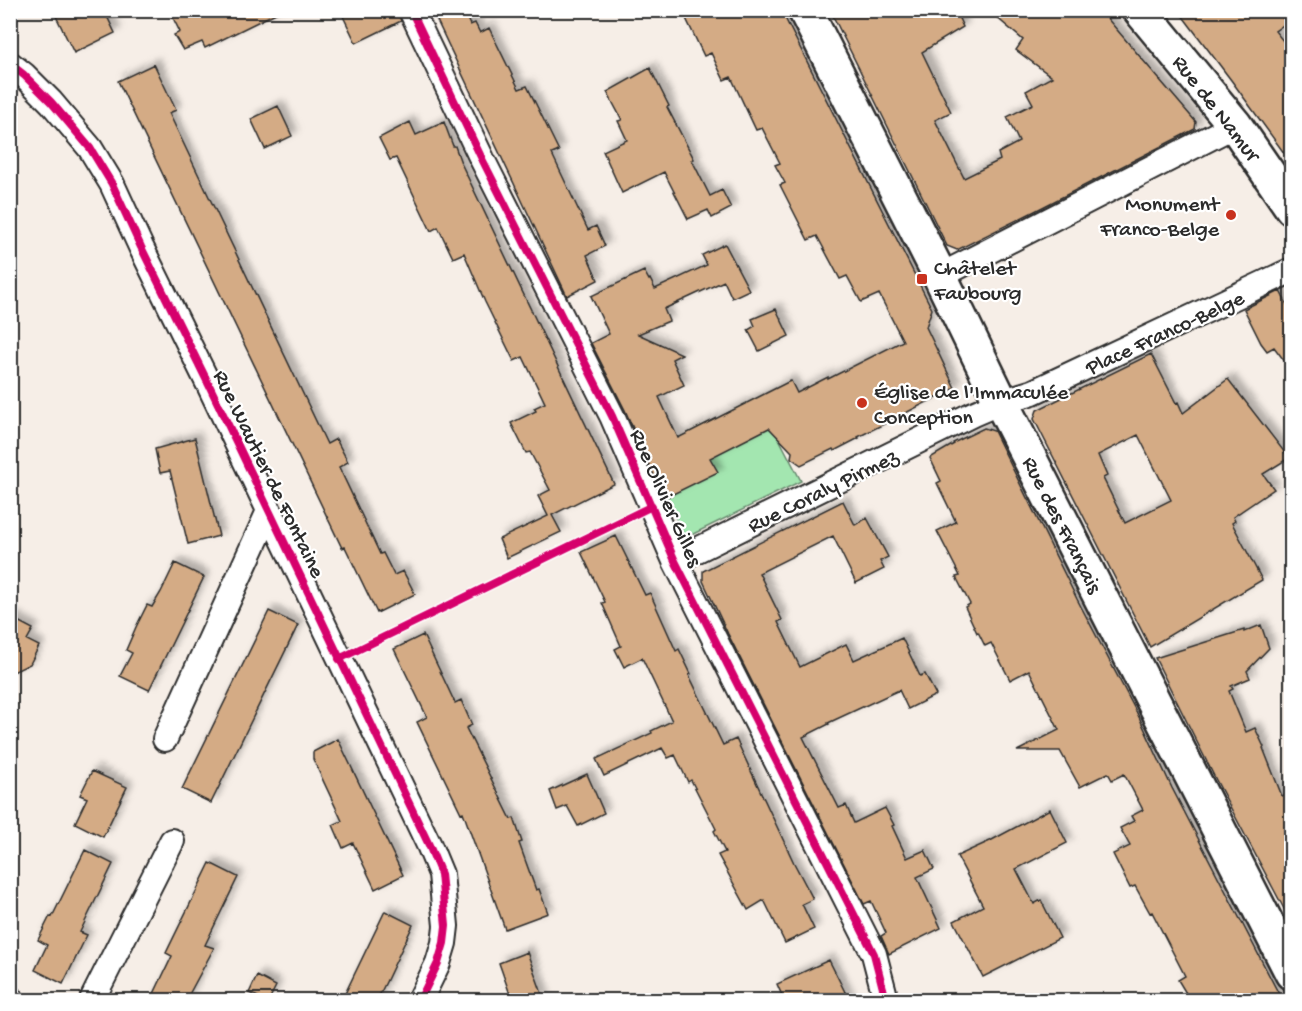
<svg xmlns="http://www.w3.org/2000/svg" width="1302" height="1011" font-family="'Gochi Hand',sans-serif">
<defs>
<filter id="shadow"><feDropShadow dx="5.5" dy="-5.5" stdDeviation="3" flood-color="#0004"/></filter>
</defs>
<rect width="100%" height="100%" fill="#f6eee7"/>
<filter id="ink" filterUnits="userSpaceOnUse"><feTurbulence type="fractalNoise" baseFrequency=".0167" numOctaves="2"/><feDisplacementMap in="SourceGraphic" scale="12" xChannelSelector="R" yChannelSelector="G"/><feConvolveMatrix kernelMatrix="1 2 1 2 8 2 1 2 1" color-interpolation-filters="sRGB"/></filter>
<g filter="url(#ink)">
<path fill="#a3e6b0" stroke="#67886e" stroke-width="1.5" d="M771,391L782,414L773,427L801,481L685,538L645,455Z"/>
<path fill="#d4ab85" stroke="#2b2b2b" stroke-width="1.5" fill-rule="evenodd" filter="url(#shadow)" d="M53,10H104L115,33L74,53Z
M169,10H282L205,48L202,42L183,50L174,35L180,32Z
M340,10H397L401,21L356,43Z
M432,10H463L470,25L475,23L480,33L489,28L519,89L527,86L559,151L552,154L588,230L596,226L605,246L587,255L598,280L567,296Z
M682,10H781L932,309L926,327L955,388L858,437L859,438L834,451L833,449L801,465L791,458L792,452L769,428L710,458L718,472L665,498L650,467L625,410L591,343L609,334L591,296L644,271L649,280L650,279L655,289L707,265L702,255L725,244L749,290L732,298L724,281L664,309L669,321L638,334L682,354L672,359L684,385L659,397L678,438L788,382L791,381L797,393L828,377V379L903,341L879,294L861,302L847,276L840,279L817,236L808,240L780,185L785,183L775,165L780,163L762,128L756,130L731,77L724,80L711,53L704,56Z
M830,10H955L963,27L922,52L951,112L935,120L964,178L1000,160L998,153L1019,142L1007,117L1033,104L1026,91L1052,77L1016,50L1023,40L988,10H1100L1196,122L1195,129L1033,212L957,250L947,246Z
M1178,10H1278L1286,23L1275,31L1292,52V164L1231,80Z
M154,64L176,110L169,113L327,444L336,439L348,462L339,467L380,554L383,553L394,575L403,571L415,594L377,613L345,547L342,548L118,81Z
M650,68L669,106L667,107L694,159L692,160L710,196L722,190L731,208L712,218L708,210L688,219L664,172L622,193L603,151L627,140L618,121L622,120L607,92Z
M278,106L292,136L265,149L251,119Z
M410,122L416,135L444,122L453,146H455L461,163L614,484L552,515L561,532L507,558L499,539L548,516L538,496L550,490L530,452L526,453L511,423L536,411L534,408L545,403L523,357L514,361L485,302L464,253L453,258L438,227L431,231L396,158L390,160L379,138Z
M1280,291L1292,314V371L1274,347L1267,351L1261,343L1244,309Z
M776,309L789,336L759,351L748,330L755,326L752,319Z
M1151,354L1176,403L1178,402L1183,413L1228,379L1289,458L1263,474L1274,489L1233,517L1235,521L1232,523L1262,580L1150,647L1034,419L1037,410ZM1138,435L1171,500L1125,523L1103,478L1107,476L1098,455Z
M984,428L994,431L1077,599L1139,717L1172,788L1282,1000H1190L1178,980L1185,976L1152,912L1150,913L1135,886L1130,888L1113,854L1130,846L1120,828L1134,821L1131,816L1143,810L1124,774L1112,780L1108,773L1080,787L1060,751H1017L1059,730L1029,670L1010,680L991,643L985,646L978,632L977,633L965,607L970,604L956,577L960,576L937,531L956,522L937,483L941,481L930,458L954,444L953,443Z
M195,438L219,536L188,544L170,471L160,473L155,449Z
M843,501L855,525L867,518L888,557L880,561L884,569L856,583L833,536L759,573L782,620L778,622L800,667L846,644L854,660L902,638L920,676L925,674L936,695L908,709L899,690L828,723L829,724L803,737L839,808L846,805L854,823L885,808L894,825L892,826L907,858L925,850L934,869L917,877L941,928L889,954L881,936L886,933L871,901L864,904L728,634L703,581V571Z
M616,536L645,595L650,593L676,651L679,649L691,674L689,675L723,745L736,739L794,863L813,899L802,904L814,929L785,943L764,900L748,910L718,855L725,852L714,831L716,829L691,780L688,782L675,755L668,758L662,748L604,776L596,759L652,733L651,731L672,721L642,658L624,667L615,649L621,646L602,603L605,602L581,552Z
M175,563L204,577L149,690L120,676L132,653L126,650L136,627L147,605L152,607L161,592Z
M269,611L298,625L211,803L182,789Z
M10,617L33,629L27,640L39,646L30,664L11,673L10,675Z
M1261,625L1269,648L1247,671L1250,678L1231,686L1233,689L1229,691L1246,732L1255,728L1264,747L1263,748L1282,796L1292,792V924L1216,780L1155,658L1244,630V632Z
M423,635L455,703L461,700L472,725L466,728L511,819L514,818L522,842L519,843L536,890L539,889L548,913L505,929L463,812L461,813L417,722L427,717L394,649Z
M338,739L403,875L375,889L353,843L343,848L333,825L342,821L313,759V752Z
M92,771L127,787L103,837L75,823L87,798L80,795Z
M587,774L604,813L578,826L567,806L557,810L550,791Z
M1050,809L1067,843L1016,869L1034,904L1041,900L1060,938L983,977L954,921L983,906L957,856L990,841Z
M85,850L113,864L80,932L87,935L63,984L35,970L47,945L38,940L50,916L52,917Z
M210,863L238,877L205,945L214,948L186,1000H151L172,956L166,953Z
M385,911L413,925L386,982L377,1000H342Z
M527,952L540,988L544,1000H512L499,963Z
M829,960L849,1000H784L777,984Z
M257,976L276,986L269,1000H265L249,993Z"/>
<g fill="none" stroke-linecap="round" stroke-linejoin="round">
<defs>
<path id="minor" d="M411,10L482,159L612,416L675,561L874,954L886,1000
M10,64L24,75L51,102L90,148L112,184L141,247L210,387L429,845L441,874L446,926L444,943L438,963L420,1000
M940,276L1235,125
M675,561L973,414L1001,402L1033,392L1292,270
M165,739L269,511
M10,999L12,1000
M92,1000L172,841"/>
<path id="secondary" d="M805,10L940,276L1001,402L1292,973
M1140,10L1235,125L1292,208"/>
</defs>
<use href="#minor" stroke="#2b2b2b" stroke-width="28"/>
<use href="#secondary" stroke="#2b2b2b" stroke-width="38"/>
<use href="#minor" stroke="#fff" stroke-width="24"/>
<use href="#secondary" stroke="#fff" stroke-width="33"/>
<defs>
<path id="cycleway" d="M411,10L482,159L612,416L675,561L874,954L886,1000
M10,64L24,75L51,102L90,148L112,184L141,247L210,387L429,845L441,874L446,926L444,943L438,963L420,1000
M339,659L652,506"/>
</defs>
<use href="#cycleway" stroke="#fff" stroke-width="11"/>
<use href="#cycleway" stroke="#d6006c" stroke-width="8"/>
</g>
</g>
<g fill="#c8321e" stroke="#fff" stroke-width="2">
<circle cx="1231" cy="215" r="6"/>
<rect x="916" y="273" width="12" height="12" rx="3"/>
<circle cx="862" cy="403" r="6"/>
</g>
<g text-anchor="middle" stroke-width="4.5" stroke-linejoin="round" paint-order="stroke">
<g font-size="22" fill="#2b2b2b" stroke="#fff">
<text transform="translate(1218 107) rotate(52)" y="8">Rue de Namur</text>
<text transform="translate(1164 331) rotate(-25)" y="8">Place Franco-Belge</text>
<text transform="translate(271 473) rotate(64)" y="8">Rue Wautier de Fontaine</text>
<text transform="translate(822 489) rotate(-26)" y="8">Rue Coraly Pirmez</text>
<text transform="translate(668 497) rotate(66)" y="8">Rue Olivier Gilles</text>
<text transform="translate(1064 524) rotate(63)" y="8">Rue des Français</text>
</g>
<g font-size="22" fill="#2b2b2b" stroke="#fff" text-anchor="start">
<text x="1219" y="210" text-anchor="end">Monument<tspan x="1219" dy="25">Franco-Belge</tspan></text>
<text x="934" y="274">Châtelet<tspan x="934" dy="25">Faubourg</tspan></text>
<text x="874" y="398">Église de l'Immaculée<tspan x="874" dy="25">Conception</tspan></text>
</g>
</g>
<rect width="1302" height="1011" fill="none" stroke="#fff" stroke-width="36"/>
<rect x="18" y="18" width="1266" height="975" fill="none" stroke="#2b2b2b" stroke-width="2" filter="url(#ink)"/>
</svg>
